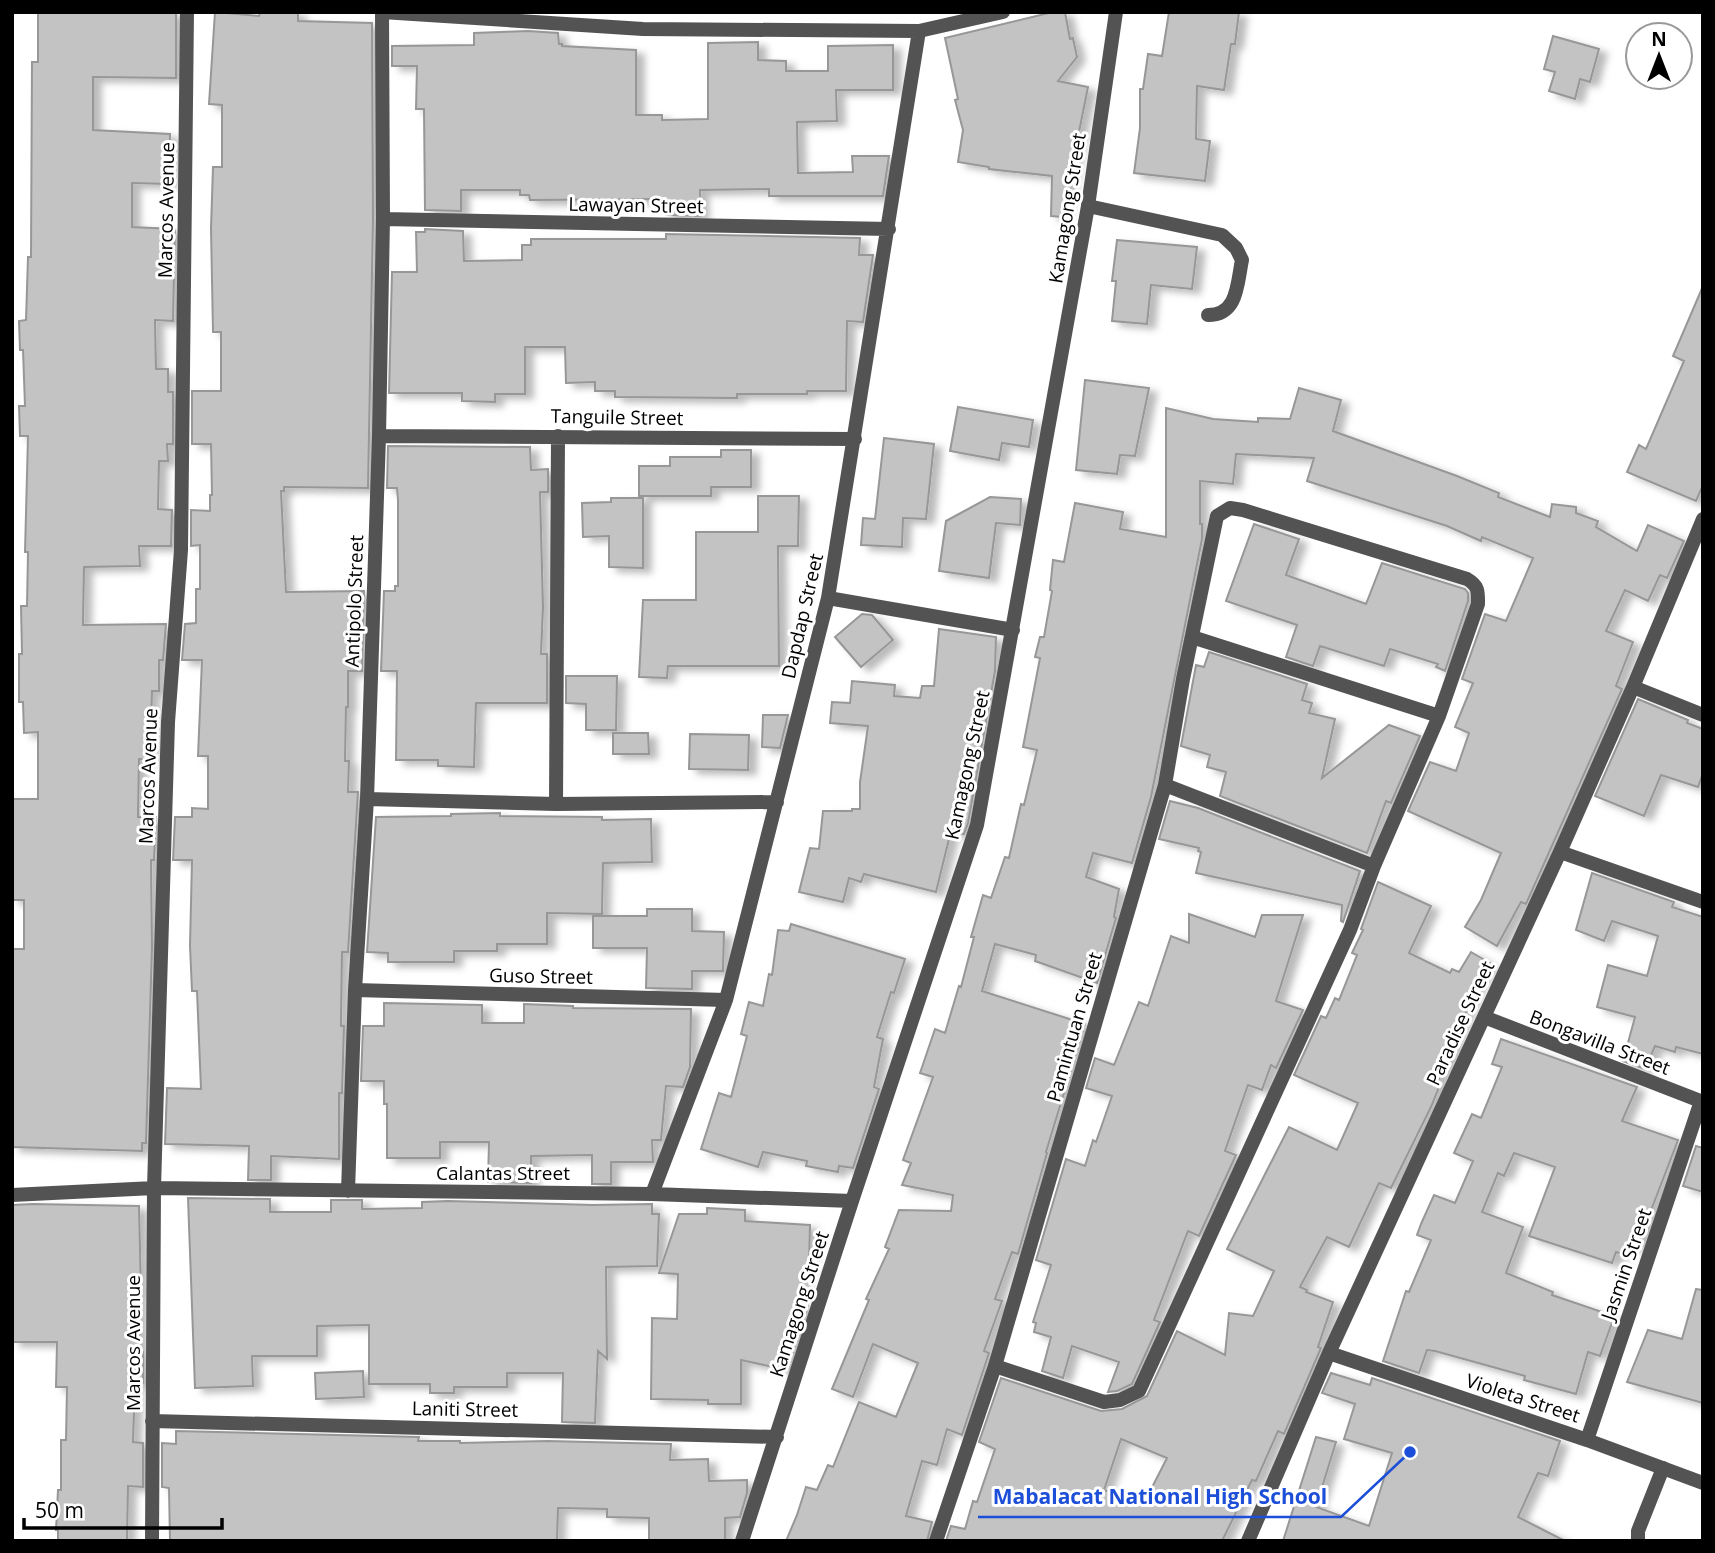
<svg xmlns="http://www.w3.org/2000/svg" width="1715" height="1553" font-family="'Open Sans',sans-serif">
<defs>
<filter id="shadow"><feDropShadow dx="8" dy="4.5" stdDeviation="3.5" flood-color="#0004"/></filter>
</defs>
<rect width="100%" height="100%" fill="#fff"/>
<path fill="#c3c3c3" stroke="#979797" stroke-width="2" fill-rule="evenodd" filter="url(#shadow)" d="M38,12H176V78L93,77V130L170,134L169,184L132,183V227L175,229L173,321L155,320L156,369H168V392H173V444H167L168,461H159L158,509L172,510L171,546H139L140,566L84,567L83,625L166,624L163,660H159V691H152L150,760L139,759L138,817H156L154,860H151L152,948L146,1143H142V1151L12,1147V949H24V900H12V799H38V732L24,733L23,702H19V654H22L21,606H27L28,552H25L28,436H20L19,406H25L23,350H20L19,321L26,320L28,257H31L32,62H38Z
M215,12L259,16L260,12H298V21L372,23L373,219L368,488L284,487V491H281L286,592L364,591L362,671H348V707H346L345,761H349L348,792H358L348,952H342L341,1026H344L342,1093H339V1159L271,1156V1180H248L249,1146L165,1144L167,1088L201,1089L197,991H192L190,946L192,860H173L175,817H192V808L208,809V756H198L202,660H182L185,624L196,623V589H200V545L191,546V510L210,511V495H212L211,444H192V391H221V332H213L211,228L213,167H222V105L209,104Z
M1053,12H1065L1070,39L1073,38L1077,57L1058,81L1088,87L1062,217L1051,216L1052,176L989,169V167L958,162L963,130L955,100L958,99L945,38Z
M1169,12H1239L1235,44H1231L1224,90L1197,86L1196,139L1210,141L1205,181L1134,173L1140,128V89H1143L1148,54L1162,56Z
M528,31L558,33L559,44H562V46L636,50V115H662V120L708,119V43L758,42V60L786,61V71H828V46L893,45V90H836L837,121L797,122L798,173L853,172L852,156H889L883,196H769V189L700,190L701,216L666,215V199L530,200L529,195H520V190H461V211L425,210L424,109H416L417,66H392V46L474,45V33Z
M1553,36L1599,49L1590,82L1580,79L1575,99L1549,91L1555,72L1544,69Z
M425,229L463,231L464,261L522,260V245H531V239H666V234L860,238L859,255H873L863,322L847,321L846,391H807V394H737V398L615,397V391H595V382L566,383L565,347H525V394H495V402L462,401V393H389L392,272H417L416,232H425Z
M1117,240L1197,247L1192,289L1151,285L1147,324L1112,321L1116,281H1112Z
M1703,286V485L1696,501L1627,472L1639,445L1646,449L1684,361L1673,356Z
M1085,380L1149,388L1135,456L1120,455L1117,474L1076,470Z
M1299,388L1341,400L1333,431L1457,476L1499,493L1498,497L1550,517L1552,504L1576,507V513L1598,521L1596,527L1637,551L1648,525L1684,541L1667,578L1660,575L1648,601L1625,590L1606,631L1633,642L1616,686L1622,689L1551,848L1526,904L1521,902L1497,946L1465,927L1481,900L1501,853L1408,811L1430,762L1456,771L1469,733L1455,727L1473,683L1462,679L1485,614L1506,621L1533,558L1482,537L1481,541L1447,526L1307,481L1314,458L1236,454L1233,484L1200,481V524H1202V539L1151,797L1132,863L1093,853L1086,877L1119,889L1114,917L1116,918L1097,983L1035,961L1036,955L995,944L982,991L1085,1024L1046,1152L1047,1153L1018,1254L1012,1252L995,1299L1002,1301L984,1351L989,1353L962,1435L947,1429L937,1465L922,1461L906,1516L932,1522L927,1541H786L797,1515L806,1487L817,1490L828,1465L833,1467L859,1402L896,1417L918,1363L873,1344L853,1397L832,1389L869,1300L866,1299L889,1249L885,1247L899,1210L951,1211L953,1195L902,1185L911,1163L903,1160L933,1077L920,1073L935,1029L945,1033L959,986L961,987L974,937H971L983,895L991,898L1005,857L1009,858L1021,804L1024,805L1037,750L1023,747L1040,658L1035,657L1040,637H1044L1052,591L1050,590L1053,560L1064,562L1075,503L1123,512L1120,529L1166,537V408L1213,419L1258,422V418L1290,419Z
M958,407L1033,420L1029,447L1002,443L999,460L950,451Z
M884,438L934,444L926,519L903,518L902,547L861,545L863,518L875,519Z
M388,446L530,447L531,470L548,469V492H540L543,607L541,654H547V703H476L474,767L438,766V760H396L397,671H381L384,591H395V586H398V500L397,488H387Z
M721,450H751V487H711V496H639V466H670V457H721Z
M758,496H799L798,546H778L779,666H668L667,678L639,677L643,600H696V532H758Z
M990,497L1021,499L1020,525L996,523L989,578L939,571L946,521Z
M611,498H643V568L609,567V536L583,537L582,503L611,502Z
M1254,524L1299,539L1286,575L1366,604L1382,563L1465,589L1468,593V601L1445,671L1436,667L1438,664L1390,649L1384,666L1320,646L1313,666L1286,657L1297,625L1226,601Z
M862,614L872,615L893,640L861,667L835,637Z
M939,629L996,637L995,671L968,823L964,834L951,831L936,892L864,874L861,882L849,878L843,902L799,892L810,848L819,849L823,811H852V809H860V782L868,726L830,723L832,702L850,703L852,681L895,685L894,696L920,698L922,686H934Z
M1209,652L1307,684L1302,700L1312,703L1309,713L1335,719L1322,778L1389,725L1420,736L1391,803L1386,801L1367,853L1220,796L1226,772L1207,767L1210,755L1181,746L1196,665L1204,667Z
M566,676H617L616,730H586V704L566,703Z
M1638,699L1688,720L1687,723L1703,729V773L1698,787L1661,775L1644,816L1595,796Z
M763,715H788L780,748L762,747Z
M613,733H648L649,754H613Z
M690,734L749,735L748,770L689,769Z
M1170,801L1198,808L1360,871L1343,922L1341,921L1342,905L1196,873L1201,852L1198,851L1199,848L1159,839Z
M500,813V816L602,817V820L651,819L652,862L603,863L602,914L547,913V944H497V951H454V962H388V953L367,952L376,817L451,816V814Z
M1592,873L1674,902L1672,907L1703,917V1054L1676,1047L1675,1052L1655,1046L1645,1069L1623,1061L1635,1017L1597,1007L1608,965L1647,976L1658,936L1612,921L1604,941L1576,930Z
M1378,882L1431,906L1409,953L1450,973L1452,969L1459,972L1471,952L1490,963L1477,985L1453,1043L1455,1044L1438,1081L1441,1082L1431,1107L1391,1188L1379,1183L1349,1247L1327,1237L1300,1287L1307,1290L1306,1292L1333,1302L1318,1347L1321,1348L1284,1434L1278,1431L1256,1481L1252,1480L1222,1541H946L951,1526L965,1529L973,1501L977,1502L995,1449L979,1442L1001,1378L1101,1411L1122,1409L1147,1396L1177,1331L1225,1355L1229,1313L1253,1316L1274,1271L1227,1249L1289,1127L1337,1150L1358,1103L1294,1075L1321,1016L1326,1018L1335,998L1339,1000L1357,955L1352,953L1363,930L1361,929ZM1121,1439L1167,1458L1144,1503L1104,1490Z
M647,909H692V931L724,932L723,971H692V989L646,988L647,948H593V916H647Z
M1189,914L1255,937L1262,915H1303L1276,1001L1303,1010L1276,1068L1271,1065L1262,1090L1248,1085L1225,1151L1236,1155L1199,1236L1188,1231L1154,1320L1160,1322L1132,1384L1117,1391L1108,1392L1119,1362L1072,1346L1063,1378L1042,1371L1051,1337L1034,1332L1036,1323L1033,1322L1051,1265L1036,1260L1066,1159L1085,1166L1093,1140L1096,1142L1112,1096L1086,1088L1095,1058L1114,1065L1139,1002L1148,1006L1171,936L1189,943Z
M791,924L905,959L894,993L891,992L877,1037L883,1039L874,1087L879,1089L853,1168L839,1166L838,1172L806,1166L807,1161L763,1152L758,1167L701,1149L719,1093L731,1097L747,1036L741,1034L749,1002L763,1006L769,974L772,975L778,930L789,931Z
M384,1003L482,1005V1023H524V1004L573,1006V1008L691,1009L690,1067L683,1087L666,1086L661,1140H652L653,1162H611V1184H592V1155L531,1156V1183L488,1182L489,1142H440V1158H387V1104H384V1081H361L363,1026H384Z
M1501,1039L1637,1087L1622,1121L1678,1140L1637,1247L1629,1244L1626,1255L1616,1252L1612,1263L1529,1236L1555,1167L1514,1153L1504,1176L1498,1173L1482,1212L1523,1227L1506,1273L1553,1292L1552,1295L1611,1315L1609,1319L1613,1320L1600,1356L1588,1352L1576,1394L1524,1380L1525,1376L1435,1351L1427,1350L1419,1373L1383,1361L1406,1291L1409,1292L1431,1240L1417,1235L1421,1224L1434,1195L1455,1203L1473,1161L1454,1153L1472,1114L1481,1118L1502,1067L1492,1064Z
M1696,1146L1703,1148V1192L1683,1186Z
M188,1198L270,1199V1212H331V1200H362V1209L422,1208V1202L448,1201L593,1205L652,1204V1214H659L657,1266L606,1267L607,1359L598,1351L595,1423L562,1422L563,1373H507V1387H454V1393H430V1384H369V1325L317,1326V1356H252L253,1386L195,1388Z
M33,1204L139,1206L141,1293H139V1352H143V1383H135L133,1442L143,1443V1487L128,1486L127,1541H58V1530H56L58,1490H61V1440H66L67,1387H56L57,1342H12V1205Z
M707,1208L745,1210V1221L810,1225L809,1267H805L797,1304L808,1306L787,1370L741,1360V1404H708V1400L651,1399L652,1318L677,1319L678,1274L659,1273L679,1214H707Z
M1696,1289L1703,1290V1403L1627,1382L1648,1330L1682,1339Z
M363,1371L364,1397L316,1399L315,1373Z
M1331,1373L1370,1385L1372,1378L1560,1441L1548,1476L1538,1473L1518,1517L1565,1541H1283L1316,1437L1336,1442L1316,1507L1369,1526L1392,1453L1344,1439L1355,1404L1322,1393Z
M176,1431L419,1437L418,1441H460V1443L548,1441L671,1444L670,1460L708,1459L709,1481L747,1480V1493L740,1517L725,1518V1541H649V1518L607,1517V1509L558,1508L557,1541H170L169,1488L162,1487V1443L176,1444Z"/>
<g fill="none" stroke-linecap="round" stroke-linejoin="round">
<path stroke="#535353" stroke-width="14" d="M1088,206L1222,235L1236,248L1242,260C1237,284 1238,315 1208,315
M1638,1541V1531L1663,1468"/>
<path stroke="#535353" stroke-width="14" d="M382,12L643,29L919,31L1003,12
M383,219L889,229
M379,436L855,439
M828,598L1013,630
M1192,637L1439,716
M1633,687L1703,715
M1165,785L1374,866
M367,799L556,804L777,802
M556,804L558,436
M1560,852L1703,902
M355,990L726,1000
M1484,1017L1703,1102
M348,1191L355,990L367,799L379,436L383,219L382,12
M652,1194L726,1000L828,598L919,31
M12,1195L154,1188L652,1194L852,1201
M1329,1353L1587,1440L1703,1483
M152,1421L777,1437
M1587,1440L1701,1101
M152,1541L154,1188L168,722L181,550L187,12
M742,1541L852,1201L977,825L1088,206L1116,12
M936,1541L995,1366L1165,785L1183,679L1217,516L1230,508L1243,510L1467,579C1479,586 1478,592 1478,604L1439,716L1374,866L1350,930L1139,1391L1120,1400L1104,1402L995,1366
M1248,1541L1329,1353L1560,852L1633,687L1703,519"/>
</g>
<g text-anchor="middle" stroke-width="6" stroke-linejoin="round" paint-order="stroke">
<g font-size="19" fill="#000" stroke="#fff">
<text transform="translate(636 205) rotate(1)" y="7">Lawayan Street</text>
<text transform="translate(1067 208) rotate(-81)" y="7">Kamagong Street</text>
<text transform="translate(166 210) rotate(-89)" y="7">Marcos Avenue</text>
<text transform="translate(617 417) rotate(1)" y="7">Tanguile Street</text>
<text transform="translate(354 601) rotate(-88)" y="7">Antipolo Street</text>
<text transform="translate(802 616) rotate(-77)" y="7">Dapdap Street</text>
<text transform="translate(967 765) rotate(-78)" y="7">Kamagong Street</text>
<text transform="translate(148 776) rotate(-88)" y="7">Marcos Avenue</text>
<text transform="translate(541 976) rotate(1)" y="7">Guso Street</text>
<text transform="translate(1460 1023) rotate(-65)" y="7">Paradise Street</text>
<text transform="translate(1074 1027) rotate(-74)" y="7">Pamintuan Street</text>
<text transform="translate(1600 1042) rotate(21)" y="7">Bongavilla Street</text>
<text x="503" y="1180">Calantas Street</text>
<text transform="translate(1626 1264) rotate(-71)" y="7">Jasmin Street</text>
<text transform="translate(799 1304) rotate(-72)" y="7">Kamagong Street</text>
<text transform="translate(133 1343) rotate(-90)" y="7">Marcos Avenue</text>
<text transform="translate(1523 1398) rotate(18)" y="7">Violeta Street</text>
<text transform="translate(465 1409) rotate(1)" y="7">Laniti Street</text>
</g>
</g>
<path fill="none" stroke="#1d4ed8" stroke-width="2.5" d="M1410 1452L1341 1517H978"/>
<circle fill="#1d4ed8" stroke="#fff" stroke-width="2.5" cx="1410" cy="1452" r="7"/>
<g font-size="21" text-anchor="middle" font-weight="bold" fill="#1d4ed8" stroke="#fff" stroke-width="6" stroke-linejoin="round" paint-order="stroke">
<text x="1160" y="1504">Mabalacat National High School</text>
</g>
<rect width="1715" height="1553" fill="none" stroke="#000000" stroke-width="28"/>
<g transform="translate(1659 56)"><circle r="33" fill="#ffffff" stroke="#999999" stroke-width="2"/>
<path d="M0-5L12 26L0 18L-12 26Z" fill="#000000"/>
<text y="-10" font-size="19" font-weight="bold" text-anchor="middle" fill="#000000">N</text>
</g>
<path d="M24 1518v10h198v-10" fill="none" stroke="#000000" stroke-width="3.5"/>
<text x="35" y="1518" font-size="21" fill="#000000" stroke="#ffffff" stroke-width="5" paint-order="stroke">50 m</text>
</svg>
